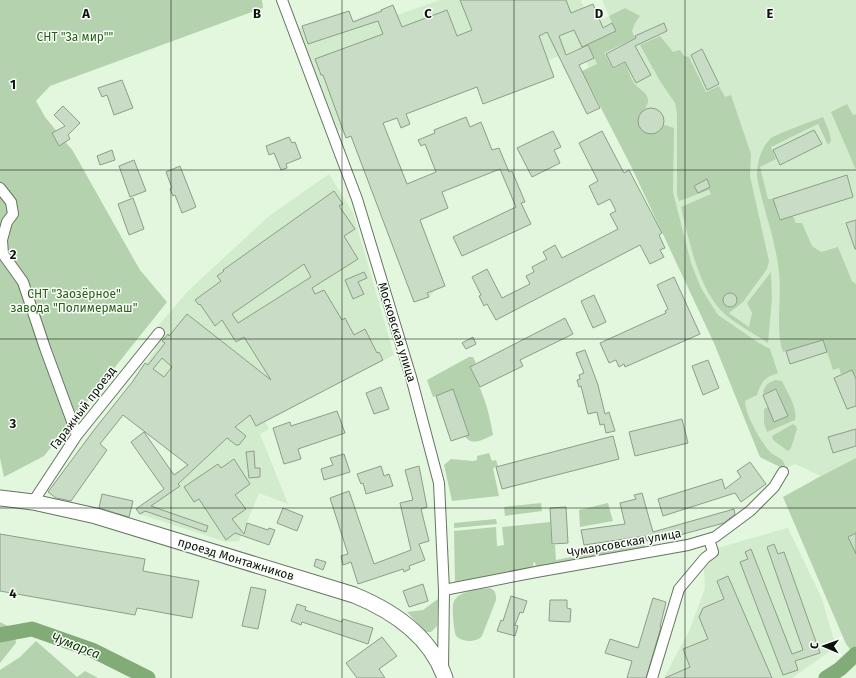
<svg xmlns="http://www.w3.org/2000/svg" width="856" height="678" font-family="'Fira Sans',sans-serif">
<rect width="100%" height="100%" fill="#e3f6de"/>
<path fill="#d3ebcd" d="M440,0H581L584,8L593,4L600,20L609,16L602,0H856V458L821,476L795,464L784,469L760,457L714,343L631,166L582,71L589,68L580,48L360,131L372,164L396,155L445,286L437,289L429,297L414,302L351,136L346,138L342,129L338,131L297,29L349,11L353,21L393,5L397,15Z
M329,174L353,213L394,355L265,421L269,429L260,434L288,504L259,493L239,541L226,542L139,514L136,509L178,480L174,474L186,466L144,391L132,381L156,349L145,341L188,291L269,216Z
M788,528L822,599L836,647L792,678H664L690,629L705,588L703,552Z"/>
<path fill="#b5d2ae" d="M0,0H262L263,8L50,86L36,101L45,117L73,151L132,256L140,270L167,302L44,456L4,477L0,458Z
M625,8L640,16L635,23L632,31L635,38L604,53L613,69L625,63C628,69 630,77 634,83C638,89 646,91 648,99C650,110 630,118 642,130C645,133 649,134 653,134L665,125L674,128L673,192L691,263L701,288L718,315L759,343L770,349L778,373C765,377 761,382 757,395L745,401C745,414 760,440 769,451C774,457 782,456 785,465L782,468L760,457L714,343L631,166L582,71L597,64L588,44L616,31L609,16Z
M660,36L673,52L680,50L684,56L689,57L706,92L719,86L725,97L731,95L751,154L750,176L769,261L767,269L743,302L729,313L749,327L752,313L747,303L771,272L772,298L768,343C755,334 739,326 727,316C699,293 689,240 681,207L711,194L709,190L679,201L677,195V113L675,103L660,81L640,45Z
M847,104L853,115L856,114V170L831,112Z
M823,117L829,131L831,141L828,145L818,124L771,147L776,159L760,167L768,199H773L779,220L793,216L796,223H802L812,246L821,252L838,247L852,281L856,284V379L852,370L841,374L839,368L833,370L823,340L783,352C775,329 782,298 779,273C776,240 763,209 757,177C757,163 760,150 770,139C775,134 813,121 823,117Z
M469,357H473L476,363L470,367C482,390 489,409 493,435C484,439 471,447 465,436L469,434L453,389L433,397L427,380Z
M775,380L782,381C787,392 798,408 795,420L767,432L764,423V409L768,407L774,422L788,416L777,389L764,394L763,391L767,384Z
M793,424L796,426L797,429L791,448L788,451L773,440L772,436Z
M489,453L492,461L496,460L498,466L493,468L499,496L452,501L444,465L451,459L473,461L477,460V456Z
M856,458V656L846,644L783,497L821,476Z
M541,503L542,511L505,516L504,507Z
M608,503L613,521L580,527L579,510Z
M496,519L497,524L454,528V523Z
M550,522L552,545H555L556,560L644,543L646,550L536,568L535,562L533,563L534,568L455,583L454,531L496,527L497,546L504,545L502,527Z
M490,588C496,591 496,594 496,600L482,636C479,640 475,640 471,641C465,641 460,640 456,636C454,632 452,610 453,605C454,600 456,597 460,595C468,590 481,589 490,588Z
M438,599L437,626L431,632H426L407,612L423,610Z
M0,622L15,630L16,643L0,663Z
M36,641L77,677L85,671L98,678H0V670L20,657Z"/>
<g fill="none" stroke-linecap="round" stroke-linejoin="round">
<path stroke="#81ab77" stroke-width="15" d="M0,635L32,629L92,650L148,678
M826,678L840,669L856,654"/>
</g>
<path fill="#c9dcc5" stroke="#8c9e88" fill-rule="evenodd" d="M460,0H566L571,13L593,4L603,28L612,23L616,31L582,47L574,30L559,36L566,55L588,45L594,58L579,65L600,108L587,114L547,32L539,36L554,77L483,104L477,87L406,114L410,124L401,128L397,118L383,123L407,184L436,172L425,144L421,146L418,140L435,133L434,130L466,117L470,127L481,122L492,150L499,148L509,172L512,171L525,202L521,203L531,224L462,256L453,237L516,207L500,169L442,192L448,208L420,220L445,286L427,293L429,297L414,302L351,136L346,138L323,75H321L315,59L383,34L378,21L308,44L302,26L349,11L353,22L382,11L381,10L393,5L402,27L447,10L457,36L472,30Z
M664,23L667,31L635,46L651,75L636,83L625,62L613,68L606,54L636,38L635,36Z
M702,49L719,84L707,90L691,55Z
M122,80L133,108L114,115L107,95L102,97L98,88Z
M63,106L80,123L68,135L70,139L59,146L52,133L65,126L54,115Z
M638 121a13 13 0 1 1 26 0a13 13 0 1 1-26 0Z
M814,130L822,144L780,165L773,150Z
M553,131L561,147L554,150L560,163L532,177L517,148Z
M602,131L624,173L629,170L662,233L659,235L665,248L660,250L664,257L650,264L640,245L496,320L487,304L484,306L479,296L481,295L472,277L487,269L502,298L530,284L526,276L534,272L532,267L547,259L543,252L555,245L562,258L618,229L610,214L616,211L610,199L598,205L589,186L598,181L579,143Z
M289,137L292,143L295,142L301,158L286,164L287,168L281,170L274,153L269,155L266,146Z
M112,150L115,160L100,165L97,156Z
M134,160L146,191L130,197L119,166Z
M180,166L196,207L182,213L175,195L173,196L170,189L172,188L166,172Z
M847,175L853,197L780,220L773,199Z
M707,179L710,187L698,193L694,186Z
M334,191L343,204L339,206L355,229L344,236L358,259L312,288L315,294L324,290L342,320L345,318L354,335L365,329L377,353L379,352L383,360L256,426L250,415L235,427L246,436L239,445H236L227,438L178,484L180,486L151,506L208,526L206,532L145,511L140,514L136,509L164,489L131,442L144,432L174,475L188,465L123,415L100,444L107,450L71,501L56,498L48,492L94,430L133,381L145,363L148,365L165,343L162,341L168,334L169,336L187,314L271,380L244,337L236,342L222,320L215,326L200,304L199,305L195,300L221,281L217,276L224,271L223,270ZM304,264L311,277L238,323L232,314ZM162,358L172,367L164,377L153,369Z
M133,198L144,229L129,235L118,204Z
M856,220V249H855L846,223Z
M364,272L367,278L358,282L364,294L353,299L345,280Z
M674,277L700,334L625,367L624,364L619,367L616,360L609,363L600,343L666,313L665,311L668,309L657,285Z
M723 300a7 7 0 1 1 14 0a7 7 0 1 1-14 0Z
M594,295L606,322L593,328L581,301Z
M565,318L573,334L520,360L523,366L480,387L470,367Z
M473,337L476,344L466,349L462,343Z
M823,340L827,352L790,364L786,351Z
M585,350L598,385L605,414L609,412L615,431L606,433L604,424L600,425L597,412L588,414L581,386L579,387L577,380L580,379L579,375L584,373L576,353Z
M708,360L719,388L703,395L692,366Z
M852,370L856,379V406L847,409L834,378Z
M381,387L389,409L374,414L366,393Z
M453,389L469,435L451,441L436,396Z
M776,389L788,416L774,422L763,395Z
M337,411L345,433L298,449L301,459L284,464L273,428L290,422L291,426Z
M682,419L688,443L635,456L629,432Z
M856,429V446L833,453L828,437Z
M613,436L619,459L502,489L496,467Z
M254,451L255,468H260V477L249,478L246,452Z
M344,454L350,472L324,480L321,469L333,465L330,458Z
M234,459L250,484L235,495L246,509L232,519L244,534L247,523L268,530L269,528L275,530L269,545L235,533L226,540L199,499L194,502L184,487L218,464L221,468Z
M750,462L766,484L741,502L735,493L663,516L658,499L722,479L725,489L741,477L737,471Z
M381,466L384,476L389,474L393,486L366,494L363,483L361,484L357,474Z
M419,466L427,507L421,509L429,541L419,544L425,560L409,566L410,569L404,572L403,569L358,584L351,562L343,565L341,556L348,554L330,498L349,491L374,564L411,550L400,503L413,500L405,470Z
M642,493L653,532L734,509L735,514L724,523L665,539L664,536L647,541L645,536L584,545L581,530L625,524L620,503L636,499L634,495Z
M102,494L133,501L129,517L99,508Z
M566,507L568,543L552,544L550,508Z
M283,508L303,516L297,531L277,523Z
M856,533V554L848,537Z
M0,534L145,559L143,571L199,581L192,618L137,608L135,615L0,591Z
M774,544L778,554L784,552L820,653L795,661L798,670L783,675L740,562L748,559L745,552L751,549L792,654L803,650L767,547Z
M316,559L326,562L323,570L314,566Z
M728,576L772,678H665L690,667L683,649L708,639L699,617L703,608L724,599L717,581Z
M423,584L428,601L409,607L403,591Z
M251,587L266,590L258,629L242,626Z
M511,596L527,601L523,613L520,612L515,625L518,626L515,636L497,631L501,620L503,621Z
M653,598L666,602L660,627H661L646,678H627L632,661L605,653L610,639L638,648Z
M550,600H567V608L571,609L570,622L549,621Z
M297,604L306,607L305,610L342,622L343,619L373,628L368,644L302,622L301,625L291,621Z
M382,637L397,656L379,669L385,678H357L346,663Z"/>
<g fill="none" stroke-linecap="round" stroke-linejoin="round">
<defs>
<path id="minor" d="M282,0L357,199L411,377L439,483L444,590L443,670
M0,188L11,202L13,214L7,222L2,240L3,254L23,282L45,348L77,435
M33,502L77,435L159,333
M444,590L536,572L688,545L715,537L750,511L774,487L783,472
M652,678L679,589L705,558L713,552L709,539"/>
<path id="secondary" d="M0,498L33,502L96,516L354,595C393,611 431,637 445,678"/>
</defs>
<use href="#minor" stroke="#657661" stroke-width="12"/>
<use href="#secondary" stroke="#657661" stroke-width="17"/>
<use href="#minor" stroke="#fff" stroke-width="10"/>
<use href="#secondary" stroke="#fff" stroke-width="15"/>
</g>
<path fill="none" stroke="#0c130b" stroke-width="1" stroke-opacity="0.55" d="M171,0V678M342,0V678M514,0V678M685,0V678M0,170H856M0,339H856M0,508H856"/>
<g text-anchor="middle" stroke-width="3" stroke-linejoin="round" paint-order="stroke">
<g font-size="12" fill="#285f18" stroke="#fafef9">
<text x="75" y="41">СНТ "За мир""</text>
<text x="74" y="298">СНТ "Заозёрное"<tspan x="74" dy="14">завода "Полимермаш"</tspan></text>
</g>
<g font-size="12" fill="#0c130b" stroke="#fafef9">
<text transform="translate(397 332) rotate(73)" y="4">Московская улица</text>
<text transform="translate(83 408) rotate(-53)" y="4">Гаражный проезд</text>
<text transform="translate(624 543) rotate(-10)" y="4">Чумарсовская улица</text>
<text transform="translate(236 559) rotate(17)" y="4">проезд Монтажников</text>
</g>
<g font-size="13" font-style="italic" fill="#113b04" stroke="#fafef9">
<text transform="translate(76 645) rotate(21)" y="5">Чумарса</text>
</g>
</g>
<g font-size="13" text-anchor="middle" font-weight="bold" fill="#0c130b" stroke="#fafef9" stroke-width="3" stroke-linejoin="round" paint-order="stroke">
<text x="86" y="18">A</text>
<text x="257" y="18">B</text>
<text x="428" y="18">C</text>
<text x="599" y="18">D</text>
<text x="770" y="18">E</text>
<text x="13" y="89">1</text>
<text x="13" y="259">2</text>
<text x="13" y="428">3</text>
<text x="13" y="598">4</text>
</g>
<g transform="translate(824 646) rotate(272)" stroke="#fafef9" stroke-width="3" paint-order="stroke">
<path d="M0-3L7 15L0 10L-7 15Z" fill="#0c130b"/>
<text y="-6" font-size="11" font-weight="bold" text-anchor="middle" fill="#0c130b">С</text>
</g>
</svg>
